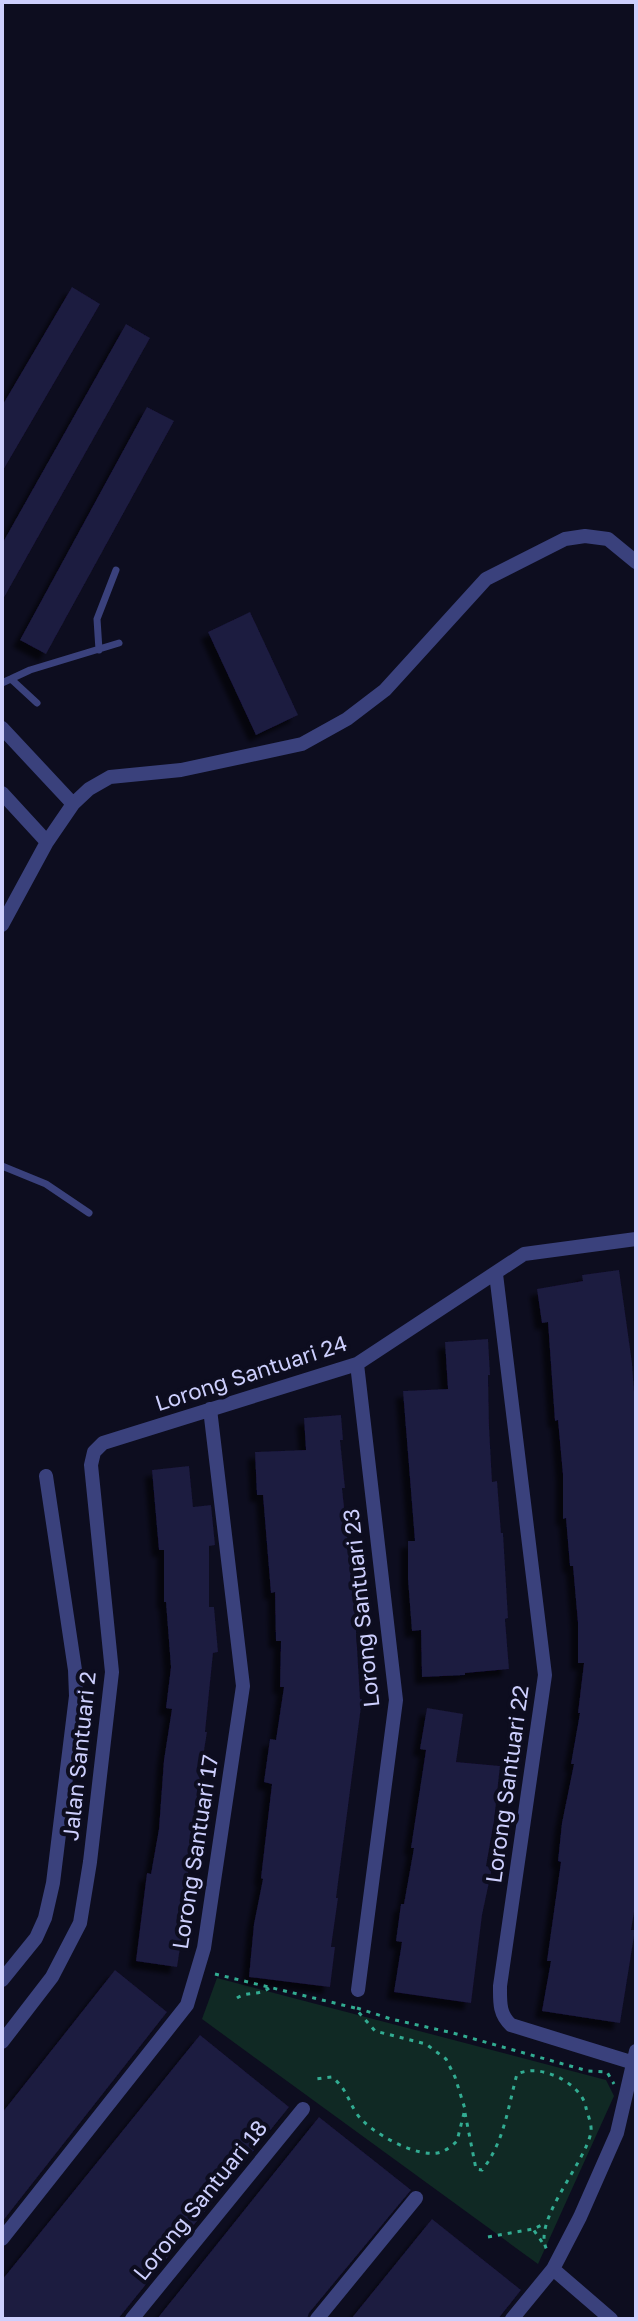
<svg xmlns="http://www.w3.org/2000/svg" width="638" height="2321" font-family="'Golos Text',sans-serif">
<defs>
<filter id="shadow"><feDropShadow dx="-7" dy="7" stdDeviation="2" flood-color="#0009"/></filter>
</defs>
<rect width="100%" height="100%" fill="#0d0d1f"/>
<path fill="#102924" d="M217,1978L606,2080L614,2096L538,2264L202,2019Z"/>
<path fill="#1c1a3f" filter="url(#shadow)" d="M72,287L100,304L2,472V406Z
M126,324L150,338L2,601V544Z
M147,407L174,421L46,654L20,640Z
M250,612L298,715L256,735L208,632Z
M619,1270L632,1363L636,1421V1900L631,1930H635L620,2023L542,2011L551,1961H547L561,1862L558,1861L562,1823L574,1764H571L580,1713H578L584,1663H578V1623L573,1566H570L566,1518L563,1519V1475L558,1420L555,1421L548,1322L542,1323L537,1289L583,1281L582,1275Z
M488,1339L490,1375H488L489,1426L492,1482L497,1481L501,1533H503L508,1618L505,1619L509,1669L465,1673V1675L422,1677L421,1630L412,1631L408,1579V1541H415L403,1391L448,1389L445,1342Z
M341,1415L343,1440H340L345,1488H342L348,1544H351L360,1699H362L336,1898H338L331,1947H335L330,1987L249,1977L254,1924L263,1879L261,1878L272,1784L264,1782L270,1739L276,1740L284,1687H280L281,1641H276L275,1592L271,1593L263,1495H257L255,1452L306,1450L304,1418Z
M189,1466L193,1507L211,1505L215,1545L209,1546V1607H214L218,1652L213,1653L205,1732H207L199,1782L198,1820L187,1879H191L177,1967L136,1961L147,1873L151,1874L159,1829L164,1760L172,1709L166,1708L171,1667L166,1602H164V1550H159L152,1470Z
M427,1708L463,1714L456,1762L500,1766L494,1821L486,1866L492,1868L482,1915L471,2003L394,1992L402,1942L396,1941L401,1904H404L414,1848H411L426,1750L420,1749Z
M115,1970L167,2012L2,2222V2113Z
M200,2035L289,2107L118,2319H2V2280Z
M319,2117L411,2190L309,2313L307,2319H157Z
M432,2219L521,2290L498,2319H351Z"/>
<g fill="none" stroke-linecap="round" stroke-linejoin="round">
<path stroke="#32ac92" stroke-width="3" stroke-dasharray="4 6" stroke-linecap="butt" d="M215,1974L355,2008L375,2031L426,2044L446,2059L455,2077L465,2109L457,2141C453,2145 447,2150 441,2152C419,2160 369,2132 357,2114C347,2099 347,2089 332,2077L315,2079
M237,1998C247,1991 259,1996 269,1988
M357,2008L391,2019L453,2033L588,2071L607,2072L614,2084
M465,2113L476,2169L482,2170C504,2143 508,2107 517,2074C531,2068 544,2071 558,2077C570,2083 584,2094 586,2108C588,2115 592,2125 591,2132C585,2164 531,2222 547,2250
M488,2237L533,2229
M542,2242L533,2229L544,2224"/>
<path stroke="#3a417c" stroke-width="7" d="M99,650L97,619L116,570
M11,679L37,703
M2,683L30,670L119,643
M2,1166L46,1184L89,1213"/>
<path stroke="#3a417c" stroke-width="14" d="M2,728L73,804
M2,793L47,842
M2,925L47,842L73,804L89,789L110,777L181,770L302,744L347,719L385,690L486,579L565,539L585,536L608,539L636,562
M496,1274L545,1675L500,1986C500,2002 499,2014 511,2025L634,2063
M357,1364L396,1700L358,1990
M2,1980L36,1938L45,1918L53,1883L76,1696L75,1670L46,1476
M2,2042L52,1977L80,1923L90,1862L112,1672L91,1465L94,1452L103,1443L357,1364L524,1254L636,1239
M2,2239L187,2005L204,1948L243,1686L210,1409
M553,2269L611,2319
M132,2319L303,2109
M317,2319L416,2198
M512,2319L553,2269L580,2217L617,2133L636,2051"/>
</g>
<g text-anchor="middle" stroke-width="8" stroke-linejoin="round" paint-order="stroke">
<g font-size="22" fill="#cdcffd" stroke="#0d0d1f">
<text transform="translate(251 1373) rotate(-18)" y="8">Lorong Santuari 24</text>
<text transform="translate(361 1608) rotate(-96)" y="8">Lorong Santuari 23</text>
<text transform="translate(79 1756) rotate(-84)" y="8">Jalan Santuari 2</text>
<text transform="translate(507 1784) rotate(-82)" y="8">Lorong Santuari 22</text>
<text transform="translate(195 1852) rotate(-81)" y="8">Lorong Santuari 17</text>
<text transform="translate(200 2200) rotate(-51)" y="8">Lorong Santuari 18</text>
</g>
</g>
<rect width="638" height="2321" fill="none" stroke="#cdcffd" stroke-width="8"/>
</svg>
